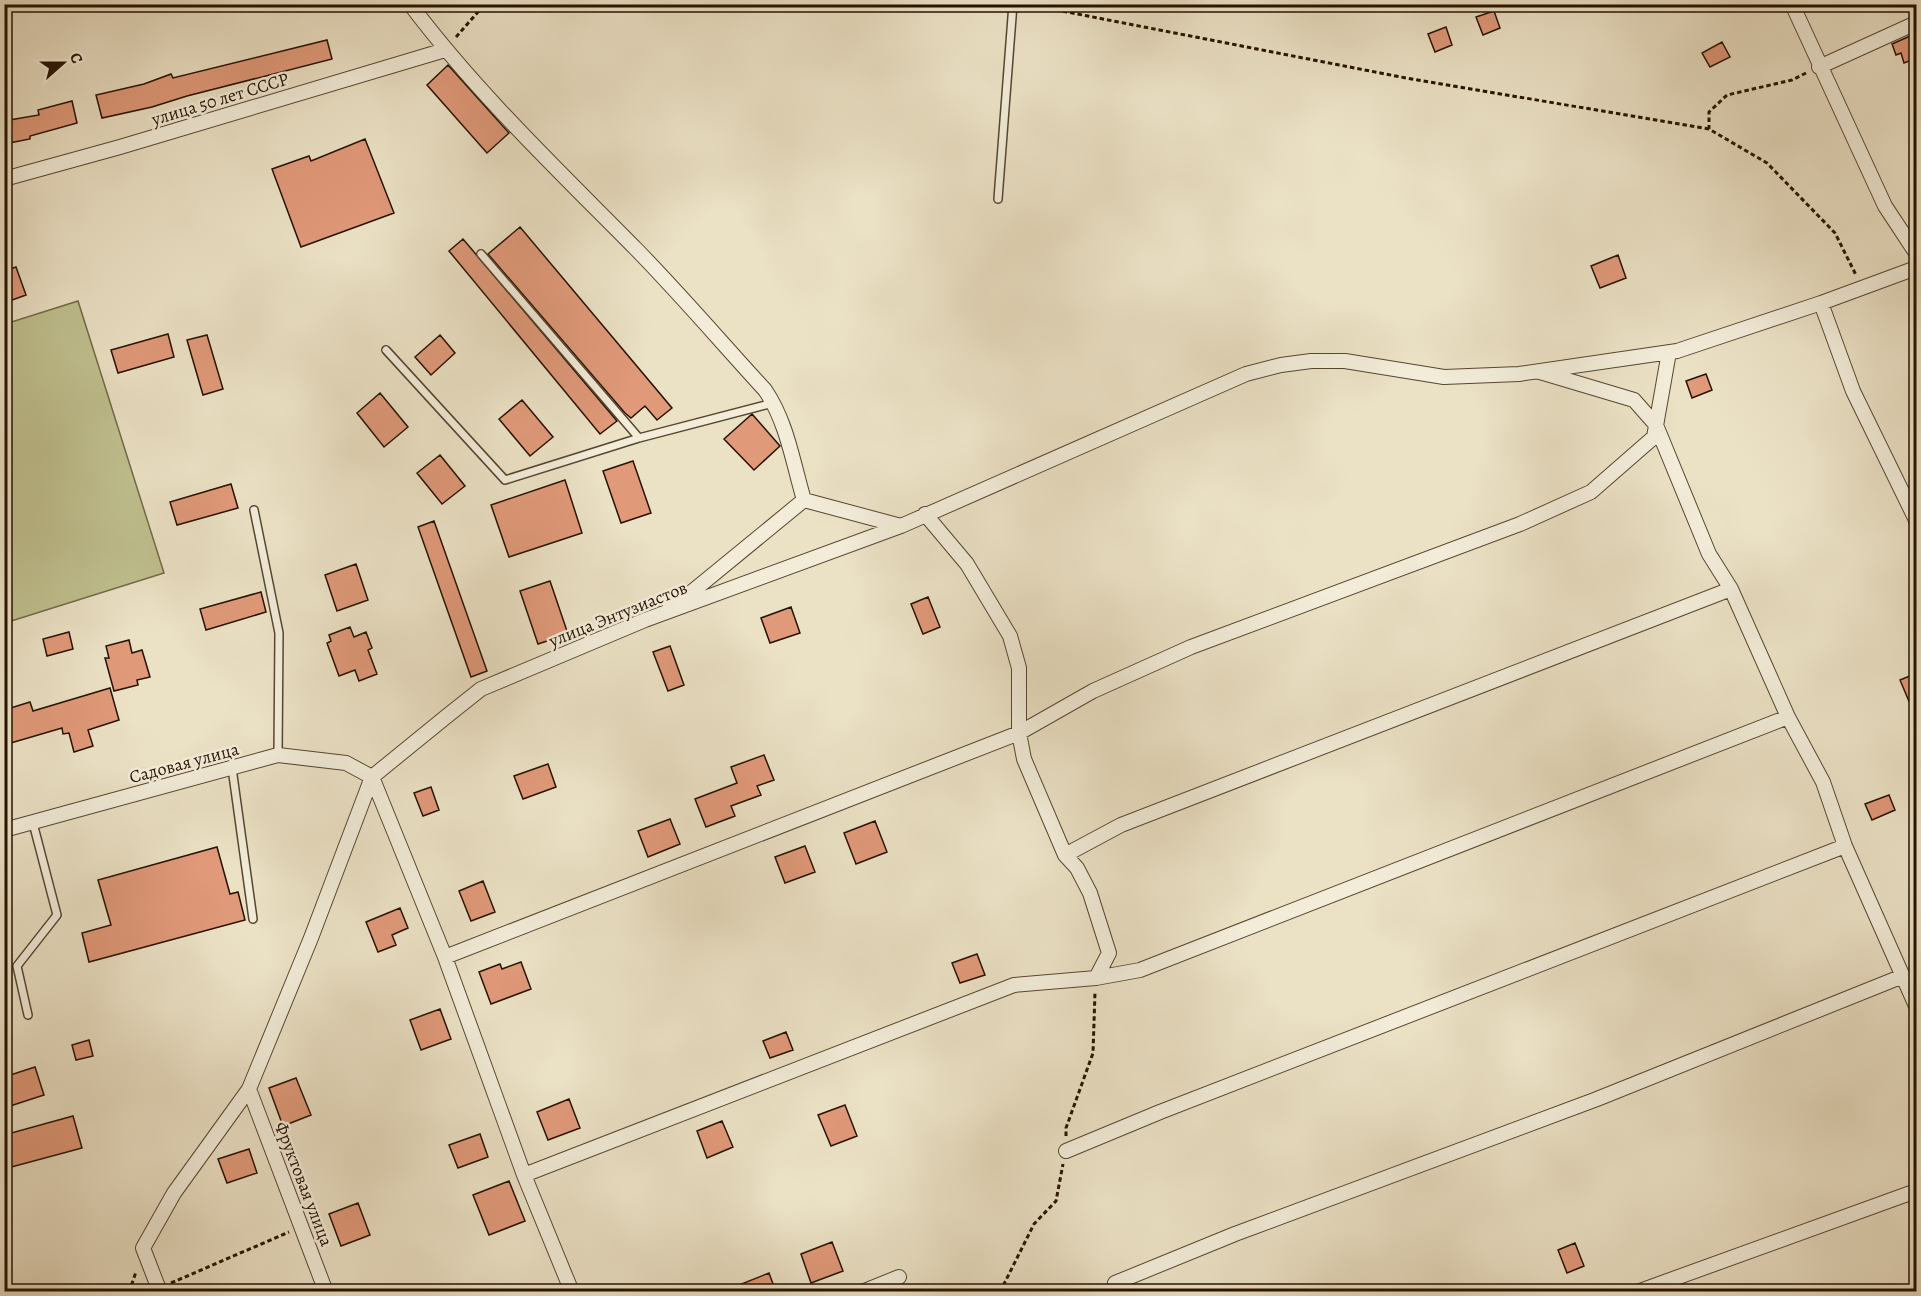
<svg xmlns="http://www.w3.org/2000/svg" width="1921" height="1296" font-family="Alegreya,serif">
<rect width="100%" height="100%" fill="#ebe1c5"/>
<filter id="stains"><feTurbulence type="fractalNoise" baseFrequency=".00333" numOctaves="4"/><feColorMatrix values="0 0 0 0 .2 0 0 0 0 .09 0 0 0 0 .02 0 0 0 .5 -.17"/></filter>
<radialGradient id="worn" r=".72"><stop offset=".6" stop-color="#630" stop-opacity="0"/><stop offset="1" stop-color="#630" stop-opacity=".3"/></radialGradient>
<path fill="#c0c08f" stroke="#736948" stroke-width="1.5" d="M78,301L164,573L5,623V324Z"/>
<path fill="#e09979" stroke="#261200" stroke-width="1.5" d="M1494,11L1500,28L1483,35L1476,17Z
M1446,27L1452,45L1435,52L1428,34Z
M1917,33V58L1904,63L1901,53L1896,55L1892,44Z
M327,40L332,59L187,96L152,107L102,118L96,95L144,84L171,74L173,78Z
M1722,42L1730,57L1710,67L1702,53Z
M448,65L509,133L487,153L427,85Z
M72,101L77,123L30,136V139L4,144V121L39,115L38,110Z
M365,139L394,213L301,247L272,169L309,156L311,161Z
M520,227L672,408L657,420L645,406L631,418L625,413L488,254Z
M463,239L617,421L600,434L449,251Z
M1618,255L1626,278L1600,288L1591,266Z
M16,267L26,295L4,303V271Z
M168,334L174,357L118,373L111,350Z
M207,335L223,389L203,395L187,340Z
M440,335L455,353L431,375L415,357Z
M1706,374L1712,390L1692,398L1686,381Z
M380,393L408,427L384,447L357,413Z
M522,400L553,437L530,456L499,419Z
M752,414L780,446L754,470L724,439Z
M440,455L465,486L442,504L417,473Z
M633,461L651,513L621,523L603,471Z
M565,480L582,533L509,557L491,505Z
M231,484L238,508L177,525L170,502Z
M434,521L487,671L471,677L418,527Z
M356,564L368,600L337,611L325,575Z
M550,581L568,634L538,644L520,591Z
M261,592L266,612L206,630L200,609Z
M928,597L940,627L923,634L911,604Z
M791,607L800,633L770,643L761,618Z
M350,627L354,637L366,632L372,648L368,650L377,674L359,681L355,670L339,676L327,643L331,641L329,635Z
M69,632L73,649L47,656L43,639Z
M129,640L132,653L142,650L150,677L137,680L138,685L114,691L105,658H109L106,646Z
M670,646L684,685L668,691L653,652Z
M1917,673V718H1916L1900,680Z
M110,688L119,720L88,730L93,746L74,752L69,733L63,734L62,728L4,745V710L30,702L33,711Z
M764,755L774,780L757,786L761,795L731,806L735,816L706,827L695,799L737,783L731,767Z
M548,764L556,787L523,799L514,776Z
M431,787L439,810L423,816L414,793Z
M1889,795L1895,810L1872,820L1865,804Z
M670,819L680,844L648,857L638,831Z
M875,821L887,852L856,864L844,833Z
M805,846L815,872L785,883L775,857Z
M217,847L230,894L238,892L245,920L89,962L82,933L111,925L98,880Z
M483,881L495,912L471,921L459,891Z
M400,908L408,928L392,935L396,945L378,952L366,922Z
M977,954L985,975L960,983L952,963Z
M521,962L531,989L491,1004L479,972L500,964L502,969Z
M440,1009L451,1039L421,1050L410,1020Z
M786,1032L793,1050L770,1058L763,1041Z
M89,1040L93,1056L76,1060L72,1045Z
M35,1067L44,1095L7,1107L4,1098V1077Z
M296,1078L311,1115L283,1126L269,1088Z
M569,1099L580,1128L548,1140L537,1112Z
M845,1105L857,1136L831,1146L818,1115Z
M73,1116L82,1148L4,1169V1135Z
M722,1121L733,1147L707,1158L697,1131Z
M480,1134L488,1157L458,1168L449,1145Z
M249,1149L257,1173L227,1183L218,1159Z
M509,1181L525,1221L489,1235L473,1195Z
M358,1203L370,1235L341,1246L329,1214Z
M832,1242L843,1271L811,1283L801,1254Z
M1575,1243L1584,1266L1567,1273L1558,1250Z
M769,1273L776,1292H725L724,1291Z"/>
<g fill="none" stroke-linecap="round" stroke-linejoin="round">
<defs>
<path id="service" d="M998,199L1013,4
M386,350L505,480L639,438L481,254
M639,438L773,403
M254,510L279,633L278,755
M232,768L253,919
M28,1015L17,966L57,915L33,823"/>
<path id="minor" d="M410,4C477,93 558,170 636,249C680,294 722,343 765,390C787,422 793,463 804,500L901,526
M1792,4L1885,206L1916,253
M1819,67L1916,23
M4,179L120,147L445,50
M1821,303L1853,391L1916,520
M1540,372L1634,400L1656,425L1709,554L1731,589L1788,717L1823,782L1845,846L1916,1006
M925,514L967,564L1010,636L1019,668V733L1024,759L1065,855L1077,868L1090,893L1109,953L1096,978
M670,605L693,591L804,500
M372,777L445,957L524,1175L572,1292
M4,830L278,755L346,763L372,777
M1065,855L1121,825L1731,589
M445,957L1019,733L1093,691L1191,647L1520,524L1591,492L1654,437L1669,352
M249,1089L326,1292
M1066,1151L1160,1112L1845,846
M524,1175L1014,985L1096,978L1140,970L1788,717
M1115,1283L1235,1234L1597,1099L1903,976
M160,1292L143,1248L174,1193L249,1089L311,938L372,777L447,716L481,689L645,620L901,526L1246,374L1281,365L1311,361H1345L1444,377L1519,374L1677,351L1821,303L1916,268
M862,1292L899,1277
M1637,1292L1916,1191"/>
</defs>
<use href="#service" stroke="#574631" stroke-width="10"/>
<use href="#minor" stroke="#574631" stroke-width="16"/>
<path stroke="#261200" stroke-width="3" stroke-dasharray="4.5 3" stroke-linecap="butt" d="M1026,4L1406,78L1709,129
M456,37L485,4
M1806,73L1792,80L1727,95L1709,112V129L1767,163L1835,233L1856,275
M1066,1136V1128L1093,1053L1095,992
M171,1283L289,1232
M129,1292L136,1272
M1000,1292L1034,1224L1056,1201L1063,1164"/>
<use href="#service" stroke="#f2ecd9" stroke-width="7"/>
<use href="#minor" stroke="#f2ecd9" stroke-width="14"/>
</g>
<g text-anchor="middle" stroke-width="5" stroke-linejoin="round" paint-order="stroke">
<g font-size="18" fill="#261200" stroke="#f2ecd9">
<text transform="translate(220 99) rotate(-17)" y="6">улица 50 лет СССР</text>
<text transform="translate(618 614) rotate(-22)" y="6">улица Энтузиастов</text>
<text transform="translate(184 763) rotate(-15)" y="6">Садовая улица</text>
<text transform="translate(304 1184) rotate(69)" y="6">Фруктовая улица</text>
</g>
</g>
<rect width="1921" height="1296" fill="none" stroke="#ebe1c5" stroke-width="24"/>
<rect x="6" y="6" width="1909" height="1284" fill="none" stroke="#261200" stroke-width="3"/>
<rect x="12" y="12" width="1897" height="1272" fill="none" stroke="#261200" stroke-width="1.5"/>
<g transform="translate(63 63) rotate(69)" stroke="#f2ecd9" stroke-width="4.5" paint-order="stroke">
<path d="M0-4.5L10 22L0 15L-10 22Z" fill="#261200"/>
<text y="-9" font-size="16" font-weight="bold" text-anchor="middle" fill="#261200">С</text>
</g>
<rect width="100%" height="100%" filter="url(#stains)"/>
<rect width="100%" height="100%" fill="url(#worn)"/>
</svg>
